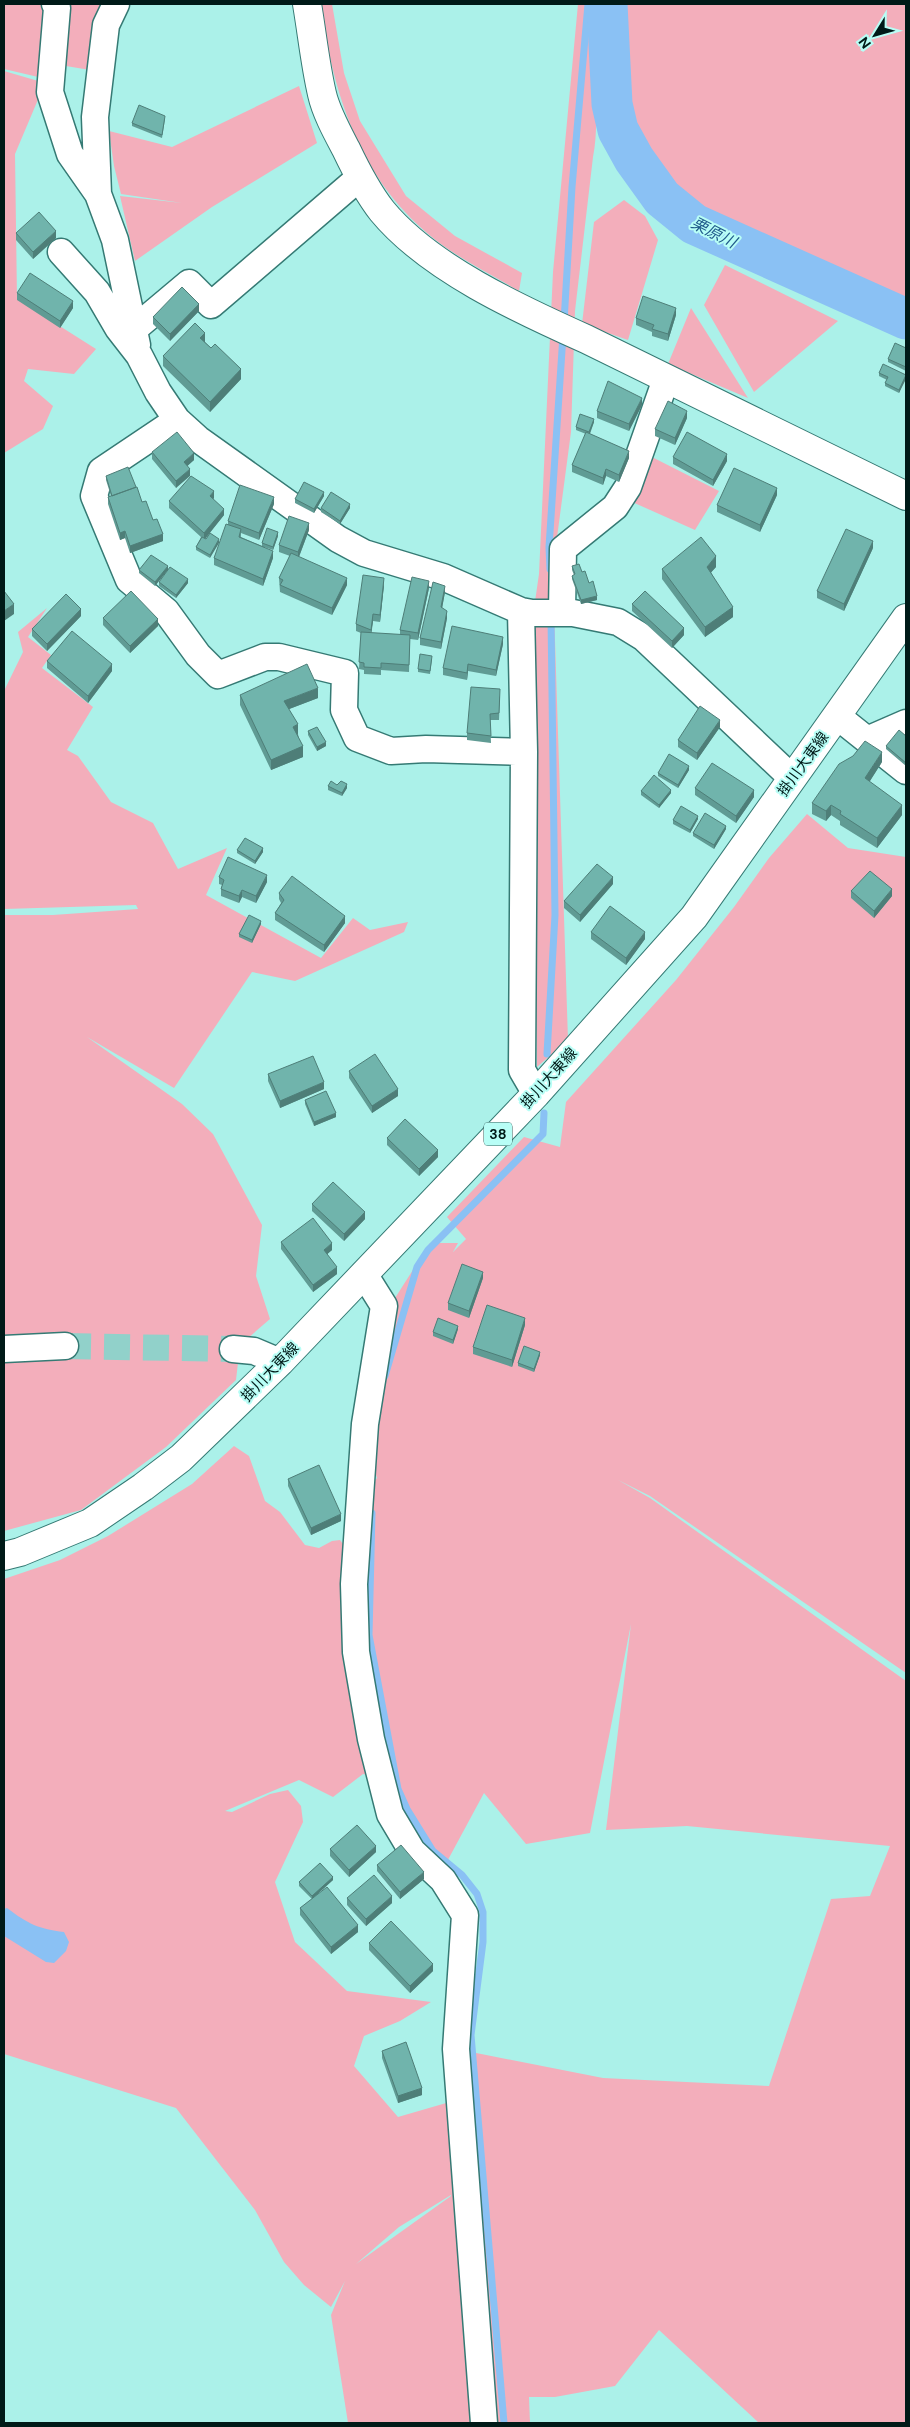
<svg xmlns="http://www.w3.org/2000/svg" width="910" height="2427" font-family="'DM Sans','Noto Sans JP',sans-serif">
<rect width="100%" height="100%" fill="#abf1e9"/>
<path fill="#f3aebb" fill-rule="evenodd" d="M4,4H54L51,80L4,69Z
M72,4H109L90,70L60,65L62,13Z
M319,4H332L344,73L360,121L406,196L455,236L522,273L519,291C485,271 447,253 418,225C352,162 335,89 319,4Z
M578,4H613C612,31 601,57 598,84C595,109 598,133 593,157L575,311L571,432L556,545L554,610L568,1040L537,1067L531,629L539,574L553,272Z
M617,4H906V307L858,277L778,250L705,214L663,190L639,155L626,127L623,65Z
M4,71L45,83L15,154L17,299L96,349L74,374L28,369L24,381L53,406L43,429L4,453Z
M299,86L317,143L212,207L135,261L120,196L182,203L121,194L114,166L109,131L172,147Z
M624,200L645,216L658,240L628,340L582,324L594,222Z
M725,265L838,321L754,392L704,305Z
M691,308L748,398L668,364Z
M646,454L719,491L695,530L630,501Z
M47,608L28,637L51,655L42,668L93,707L67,750L78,756L111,802L153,823L178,869L227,848L206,895L321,958L353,918L370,930L408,922L404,932L295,981L252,972L174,1088L87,1037L182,1104L213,1134L262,1225L256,1276L270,1319L240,1345L236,1380L166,1447L81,1510L4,1531V915H53L138,909L136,905L4,909V691L23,652L18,632Z
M807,814L848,848L906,857V1673L650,1496L618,1480L650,1498L906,1681V2423H759L659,2330L615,2386L555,2397H529L530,2423H495L456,2049L603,2078L769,2086L831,1899L870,1896L890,1846L687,1826L606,1830L631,1624L590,1833L526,1844L484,1793L443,1869L383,1779L363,1774L333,1797L299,1780L225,1811L232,1812L270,1794L288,1790L301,1806L303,1822L275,1882L295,1942L347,1991L431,2002L400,2021L364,2036L354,2066L398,2117L460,2099L480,2423H348L331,2315L345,2281L331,2307L304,2285L284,2262L255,2210L176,2108L4,2054V1579L60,1560L108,1536L192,1484L234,1446L249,1456L265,1501L280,1512L305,1545L319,1548L332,1541L340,1540L343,1544L359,1499L377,1478L362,1432L390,1306L430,1243H458L453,1252L466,1239L447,1217L524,1137L560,1147L566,1102L676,980L734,907L769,858ZM451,2195V2196L356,2264L399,2227Z"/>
<path fill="#8ac1f4" d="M7,1908C28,1924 39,1929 64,1932L69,1942L66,1951L54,1963L46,1962L4,1936V1909Z"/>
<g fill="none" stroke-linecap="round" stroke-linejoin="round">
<path stroke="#8ac1f4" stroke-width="7" d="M564,322L572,187L588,4
M550,569L549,547L563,335
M547,1054L555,915L551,617
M385,1376L417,1267L428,1250L543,1134L544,1113
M372,1513L369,1635L398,1789L407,1809L433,1851L462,1875L477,1894L483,1912V1942L471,2035L504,2423"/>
<path stroke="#8ac1f4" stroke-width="41" d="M607,4L612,104L618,130L634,159L662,198L694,224L906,319"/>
<path stroke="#91d1ca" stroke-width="26" stroke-dasharray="26 13" stroke-linecap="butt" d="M65,1346L233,1349"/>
<defs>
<path id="street" d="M55,4L57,8L50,92L70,154L98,194
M116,4L106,25L95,117L98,194L115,240L137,345
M61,252L97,292L118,328L139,355L158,392L177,420L198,439L338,539L364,553L443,577L521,611L532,613H573L618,622L644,638L792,778
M133,330L189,283L211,305L360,177
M177,420L101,471L94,496L129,580L166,611L198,655L218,675L265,657H279L345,673L344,710L357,738L391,751L426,749L524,752
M521,611L524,752L522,1070L536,1094
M562,612L563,549L615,507L628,487L666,379
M837,716L906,771
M867,740L906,723
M364,1274L384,1306L365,1424L354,1584L356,1652L371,1739L390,1814L412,1851L443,1880L465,1915L456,2049L484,2423
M4,1349L65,1346
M233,1349L254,1351L280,1362"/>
<path id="secondary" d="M307,4C312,33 315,64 322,94C326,112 337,132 346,149C356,170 367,192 382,211C429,268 519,309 586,339L906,496"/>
<path id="primary" d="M4,1556L20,1552L90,1523L143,1487L181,1458L280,1362L536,1094L694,917L906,618"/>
</defs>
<use href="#street" stroke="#357a74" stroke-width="29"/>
<use href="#secondary" stroke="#357a74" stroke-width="30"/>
<use href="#primary" stroke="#357a74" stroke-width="30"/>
<use href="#street" stroke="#fff" stroke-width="26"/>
<use href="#secondary" stroke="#fff" stroke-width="28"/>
<use href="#primary" stroke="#fff" stroke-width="28"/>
</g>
<path fill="#609b94" d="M165,119L162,138L132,126V123Z
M16,233L56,238L33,259L16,240Z
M17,293L73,308L60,328L17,300Z
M199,311L170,341L153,324V317Z
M676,315L668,341L652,336V332L636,325V318Z
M205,342L241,379L210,412L163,366V356Z
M906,348V371L888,362V359Z
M879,373L906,375L899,393L885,386V383L887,380L879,376Z
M642,405L629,431L597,418V411Z
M687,418L675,445L655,436V429Z
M594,422L590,434L629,458L619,482L606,476L603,485L572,472V465L586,434L576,430V427Z
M152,452L194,460L187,466L176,488L152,459Z
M673,457L727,461L713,486L673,464Z
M106,476L142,502L153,520L163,541L130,553L125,538L120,540L108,504V497L111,496L106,480Z
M777,495L760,532L717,512V505Z
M324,496L314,513L295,503V499Z
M214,498L213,499L224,515L205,539H206L210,533V558L196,550V547L201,537L169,508V501Z
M274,504L259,540L241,533V537L262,546V543L278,536L273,550L264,547L273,558L263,586L214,565V558L228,525V521Z
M321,508H350L340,524L321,512Z
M309,530L299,557L347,585L332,615L280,592L279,578L290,556L279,552V545Z
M873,548L844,611L817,598V591Z
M168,566L155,586L139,573V570Z
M572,566L582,572L597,600L581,604L572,579V576L574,575L572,570Z
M716,567L711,572L733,617L705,637L662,579V569Z
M159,582L188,583L176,598L159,586Z
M384,585L380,622L373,621L371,633L400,635V630L429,588L418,640L410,639L409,672L381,670V675L364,674V670L359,669L361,633L356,631V624Z
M445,592L442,608L447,618L441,649L420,645V638Z
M632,604L684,635L672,648L632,611Z
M81,616L47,651L32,636V629Z
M103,618L158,626L130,653L103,625Z
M503,644L496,676L468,671L467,680L443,675V668Z
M432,659L430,674L418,672V669Z
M47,661L112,671L88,703L47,668Z
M240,695L318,698L289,709L298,734L303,757L271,770L240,705Z
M500,696L499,720H490L491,743L467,740V733Z
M720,727L697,760L678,747V740Z
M308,731L326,746L317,751L308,735Z
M906,736V766L886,749V746Z
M882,762L869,782L902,815L877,848L840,825V821L831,815L826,821L812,814V803Z
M689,770L678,788L658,776V773Z
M337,785L347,788L342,796L328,790V786Z
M695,788L754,797L736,823L695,795Z
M641,791L671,793L659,808L641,795Z
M698,819L690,833L673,824V820Z
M726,829L714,849L693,836V833Z
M237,850L263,852L255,864L237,853Z
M219,877L267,882L256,903L242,897L239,903L221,896V889L222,885L219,884Z
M613,884L580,922L564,908V901Z
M851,891L892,896L874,918L851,898Z
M279,893L345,923L324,952L275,920V913L281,903L279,899Z
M261,924L252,943L239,937V934Z
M591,932L645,939L626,965L591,939Z
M349,1071L398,1096L372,1113L349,1078Z
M268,1074L324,1089L280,1108L268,1081Z
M305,1100L336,1117L314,1126L305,1104Z
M387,1138L438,1157L419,1176L387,1145Z
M312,1204L365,1219L344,1241L312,1211Z
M281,1242L332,1250L327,1254L337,1274L313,1292L281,1249Z
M483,1278L469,1318L448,1310V1303Z
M525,1325L512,1367L473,1354V1347Z
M458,1329L453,1344L433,1336V1332Z
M540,1355L534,1372L518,1366V1363Z
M288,1479L341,1521L311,1535L288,1486Z
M330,1849L376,1852L349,1877L330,1856Z
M377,1865L424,1879L400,1899L377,1871Z
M333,1880L314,1897L358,1932L331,1954L300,1915V1908L312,1899L299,1886V1882Z
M347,1898L392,1903L366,1926L347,1905Z
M369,1943L433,1971L410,1993L369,1950Z
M382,2051L422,2095L398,2103L382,2058Z"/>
<path fill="#4e7e78" d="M56,231V238L33,259V252Z
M73,301V308L60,328V321Z
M199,304V311L170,341V334Z
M676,308V315L668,341V334Z
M205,333V343L200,338Z
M241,369V379L210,412V402Z
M906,375V379L899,393V390Z
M642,398V405L629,431V424Z
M687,411V418L675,445V438Z
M594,419V422L589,435V432Z
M629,451V458L619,482V475Z
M194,453V460L184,469V462Z
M727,454V461L713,486V480Z
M190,469V476L176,488V481Z
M606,469V476L603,485V478Z
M777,488V495L760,532V525Z
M214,491V498L210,503V496Z
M324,492V496L314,513V509Z
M274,497V504L259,540V533Z
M350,504V508L340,524V521Z
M224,509V515L204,540V533Z
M309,523V530L298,559V552Z
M125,531V538L120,540V533Z
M278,532V536L273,550V547Z
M163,534V541L130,553V546Z
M219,539V543L210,558V555Z
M873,541V548L844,611V604Z
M273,551V558L263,586V579Z
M716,556V567L707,577V567Z
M168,566V570L155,586V582Z
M347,578V585L332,615V608Z
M384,578V585L380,622V615Z
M188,579V583L176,598V595Z
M429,581V588L418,640V633Z
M445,586V592L441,614V607Z
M597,596V600L581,604V600Z
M14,604V614L4,621V611Z
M733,607V617L705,637V627Z
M81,609V616L47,651V644Z
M447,611V618L441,649V642Z
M373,614V621L371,637V630Z
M158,619V626L130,653V646Z
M684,628V635L672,648V641Z
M503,637V644L496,676V670Z
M112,664V671L88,703V696Z
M468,664V671L467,680V673Z
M318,688V698L284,711V701Z
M720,720V727L697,760V753Z
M298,724V734L293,737V727Z
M326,742V746L317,751V747Z
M303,746V757L271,770V760Z
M882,752V762L865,789V778Z
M689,766V770L678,788V785Z
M347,784V788L342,796V793Z
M671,790V793L659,808V805Z
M754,790V797L736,823V816Z
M831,805V815L826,821V811Z
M902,805V815L877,848V838Z
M698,816V819L690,833V830Z
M726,826V829L714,849V845Z
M263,848V852L255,864V861Z
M267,875V882L256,903V896Z
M613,877V884L580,922V915Z
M892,889V896L874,918V911Z
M242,890V897L239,903V896Z
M345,916V923L324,952V945Z
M261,921V924L252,943V940Z
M645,932V939L626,965V958Z
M324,1082V1089L280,1108V1101Z
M398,1089V1096L372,1113V1106Z
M336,1113V1117L314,1126V1122Z
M438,1150V1157L419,1176V1169Z
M365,1212V1219L344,1241V1234Z
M332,1243V1250L324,1257V1250Z
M337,1267V1274L313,1292V1285Z
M483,1272V1278L469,1318V1311Z
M525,1318V1325L512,1367V1360Z
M458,1326V1329L453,1344V1340Z
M540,1352V1355L534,1372V1369Z
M341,1514V1521L311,1535V1528Z
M376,1846V1852L349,1877V1870Z
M424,1872V1879L400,1899V1892Z
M333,1877V1880L312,1899V1896Z
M392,1896V1903L366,1926V1919Z
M358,1925V1932L331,1954V1947Z
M433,1964V1971L410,1993V1986Z
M422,2088V2095L398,2103V2096Z"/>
<path fill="#70b4ac" stroke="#4e7e78" d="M139,105L165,116L162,135L132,123Z
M39,212L56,231L33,252L16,233Z
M30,273L73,301L60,321L17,293Z
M182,287L199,304L170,334L153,317Z
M643,296L676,308L668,334L652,329L654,325L636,318Z
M195,323L205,333L200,338L211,348L215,344L241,369L210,402L163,356Z
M895,343L906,348V367L888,359Z
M883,364L906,375L899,390L885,383L888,377L879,373Z
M608,381L642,398L629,424L597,411Z
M668,401L687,411L675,438L655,429Z
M580,414L594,419L589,432L576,427Z
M177,432L194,453L184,462L190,469L176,481L152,452Z
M586,432L629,451L619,475L606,469L603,478L572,465Z
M687,432L727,454L713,480L673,457Z
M128,467L136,487L112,496L106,476Z
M734,468L777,488L760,525L717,505Z
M191,476L214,491L210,496L224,509L204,533L169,501Z
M304,482L324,492L314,509L295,499Z
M240,485L274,497L259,533L228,521Z
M137,487L142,502L146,501L153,520L157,519L163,534L130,546L125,531L120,533L108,497Z
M331,492L350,504L340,521L321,508Z
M289,516L309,523L298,552L279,545Z
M226,524L241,529L239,537L273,551L263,579L214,558Z
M267,528L278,532L273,547L262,543Z
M846,529L873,541L844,604L817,591Z
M210,533L219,539L210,555L196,547L202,537L206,539Z
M701,537L716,556L707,567L733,607L705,627L662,569Z
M291,553L347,578L332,608L280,585L283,580L279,578Z
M151,555L168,566L155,582L139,570Z
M579,564L582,572L585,571L589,583L593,581L597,596L581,600L572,576L575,574L572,566Z
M170,567L188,579L176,595L159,582Z
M363,575L384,578L380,615L373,614L371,630L356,624Z
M412,577L429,581L418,633L400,630Z
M433,582L445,586L441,607L447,611L441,642L420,638Z
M4,591L14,604L4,611Z
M131,591L158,619L130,646L103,618Z
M645,591L684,628L672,641L632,604Z
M66,594L81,609L47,644L32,629Z
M452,626L503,637L496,670L468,664L467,673L443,668Z
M72,631L112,664L88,696L47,661Z
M361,632L410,635L409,665L381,663V668L364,667V663L359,662Z
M420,654L432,656L430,671L418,669Z
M307,664L318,688L284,701L298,724L293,727L303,746L271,760L240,695Z
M471,687L500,689L499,713L490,714L491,736L467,733Z
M700,706L720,720L697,753L678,740Z
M317,727L326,742L317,747L308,731Z
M899,730L906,736V763L886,746Z
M865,741L882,752L865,778L902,805L877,838L840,814L841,811L831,805L826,811L812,803L839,764L853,756Z
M669,754L689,766L678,785L658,773Z
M712,763L754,790L736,816L695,788Z
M654,775L671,790L659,805L641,791Z
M331,781L337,785L341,781L347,784L342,793L328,786Z
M681,806L698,816L690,830L673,820Z
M705,813L726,826L714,845L693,833Z
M245,838L263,848L255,861L237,850Z
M228,857L267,875L256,896L242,890L239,896L221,889L224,880L219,877Z
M597,864L613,877L580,915L564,901Z
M870,871L892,889L874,911L851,891Z
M292,876L345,916L324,945L275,913L284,900L279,893Z
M610,906L645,932L626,958L591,932Z
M249,915L261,921L252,940L239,934Z
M375,1054L398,1089L372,1106L349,1071Z
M313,1056L324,1082L280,1101L268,1074Z
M326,1091L336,1113L314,1122L305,1100Z
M405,1119L438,1150L419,1169L387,1138Z
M333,1182L365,1212L344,1234L312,1204Z
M313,1218L332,1243L324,1250L337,1267L313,1285L281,1242Z
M462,1264L483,1272L469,1311L448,1303Z
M487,1305L525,1318L512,1360L473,1347Z
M438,1318L458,1326L453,1340L433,1332Z
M524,1346L540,1352L534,1369L518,1363Z
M319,1465L341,1514L311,1528L288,1479Z
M357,1825L376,1846L349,1870L330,1849Z
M401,1845L424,1872L400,1892L377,1865Z
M320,1863L333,1877L312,1896L299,1882Z
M374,1875L392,1896L366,1919L347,1898Z
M327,1887L358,1925L331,1947L300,1908Z
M391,1921L433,1964L410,1986L369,1943Z
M406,2042L422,2088L398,2096L382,2051Z"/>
<g text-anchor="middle" stroke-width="4" stroke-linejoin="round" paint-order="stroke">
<rect fill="#b8fef6" stroke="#375e5b" stroke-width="1" x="484" y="1122.5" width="28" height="23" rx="4"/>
<g font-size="14" font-weight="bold" fill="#001a18">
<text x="498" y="1139">38</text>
</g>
<g font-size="15" fill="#001a18" stroke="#b8fef6">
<text transform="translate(803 764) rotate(-54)" y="5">掛川大東線</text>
<text transform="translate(549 1078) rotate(-48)" y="5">掛川大東線</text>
<text transform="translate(270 1372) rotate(-46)" y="5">掛川大東線</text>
</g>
<g font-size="16" font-style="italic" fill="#215b8b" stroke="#b8fef6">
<text transform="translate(714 232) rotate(27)" y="6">栗原川</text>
</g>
</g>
<rect width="910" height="2427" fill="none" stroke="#001a18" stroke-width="10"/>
<g transform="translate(875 35) rotate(233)" stroke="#b8fef6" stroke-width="4" paint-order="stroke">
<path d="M0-4L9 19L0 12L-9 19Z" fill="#001a18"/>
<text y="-8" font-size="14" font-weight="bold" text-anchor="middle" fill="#001a18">N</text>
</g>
</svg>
